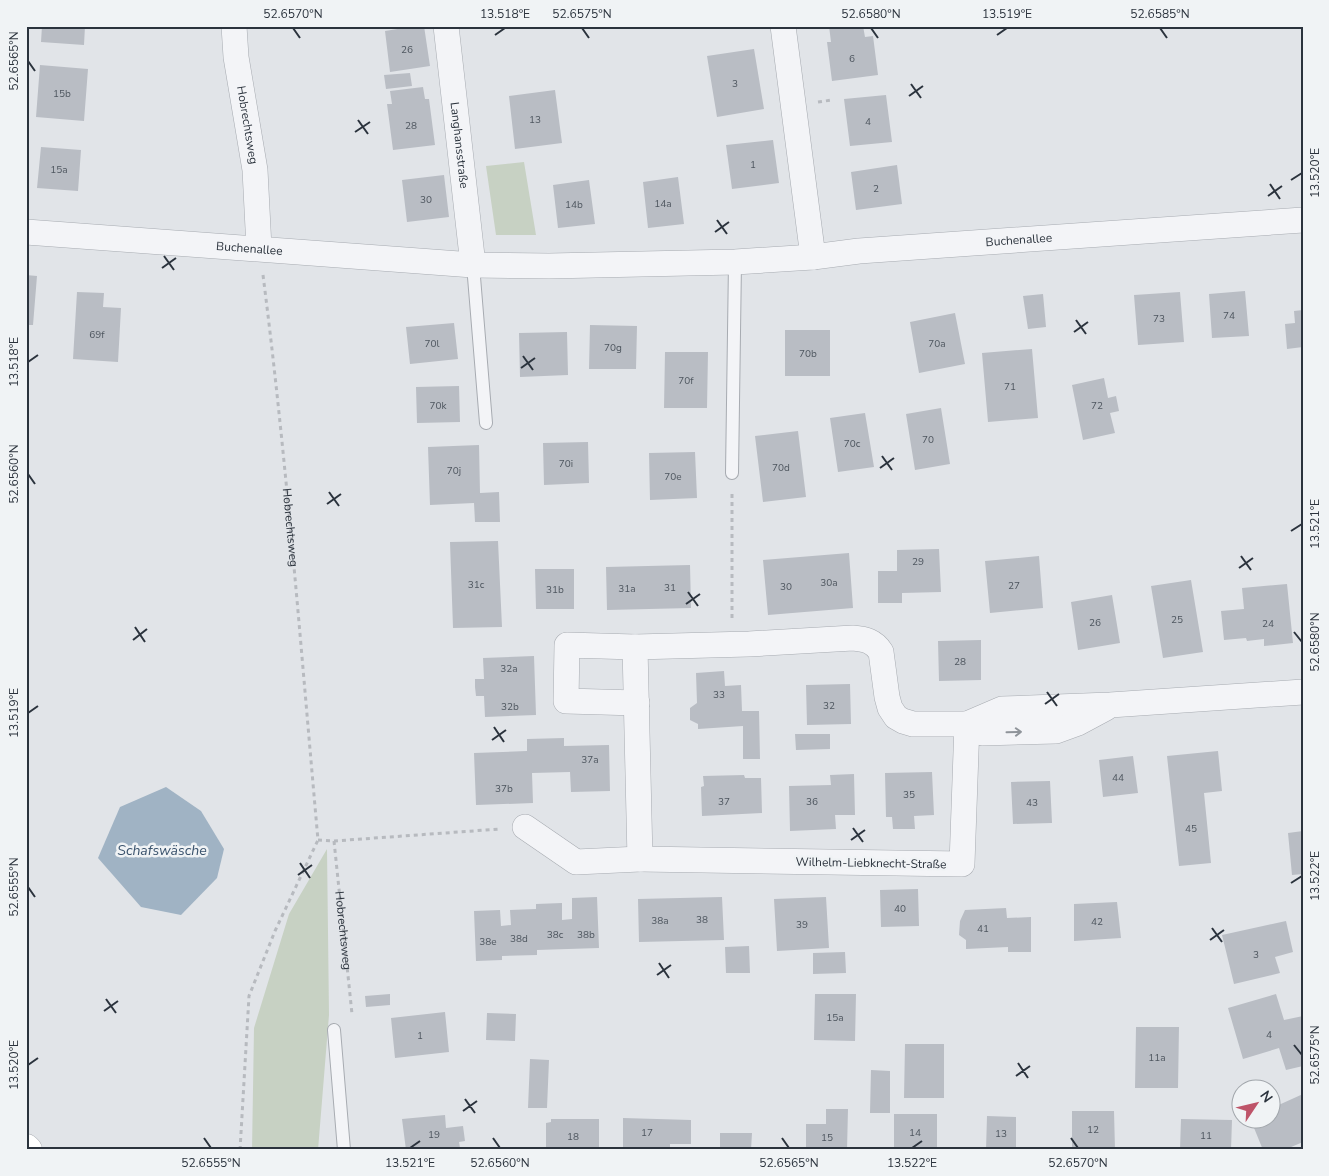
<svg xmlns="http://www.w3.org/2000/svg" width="1329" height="1176" font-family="'Nunito Sans',sans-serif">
<rect width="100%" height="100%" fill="#e1e4e8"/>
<path fill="#c7d1c3" d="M524,162L536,235H496L486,166Z
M327,849L329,1015L318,1150H252L254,1028L289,914Z"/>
<path fill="#a0b3c4" d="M166,787L201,811L224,849L217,878L181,915L141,907L98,858L120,807Z"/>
<path fill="#b9bdc4" d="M42,26H85L84,45L41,42Z
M416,26H424L430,66L390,72L385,31Z
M829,26H863L865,37L873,36L878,75L832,81L827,42H831Z
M754,49L764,109L717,117L707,56Z
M40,65L88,69L84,121L36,117Z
M410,73L412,86L386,89L384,75Z
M423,87L425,99H429L435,145L393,150L387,104H392L390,91Z
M555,90L562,143L515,149L509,96Z
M886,95L892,142L850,146L844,99Z
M773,140L779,183L732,189L726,145Z
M41,147L81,150L78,191L37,188Z
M897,165L902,204L856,210L851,172Z
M444,175L449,217L407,222L402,180Z
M678,177L684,224L648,228L643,182Z
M589,180L595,224L558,228L553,185Z
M26,275L37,276L33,325H26Z
M1245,291L1249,336L1212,338L1209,294Z
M77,292L104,293L103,307L121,308L118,362L73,359Z
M1180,292L1184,342L1138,345L1134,295Z
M1043,294L1046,327L1028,329L1023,296Z
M1303,310V347L1287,349L1285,324L1295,323L1294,311Z
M955,313L965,364L919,373L910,322Z
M454,323L458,359L410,364L406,327Z
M590,325L637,326L636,369H589Z
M785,330H830V376H785Z
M567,332L568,375L520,377L519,333Z
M1032,349L1038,418L988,422L982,353Z
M665,352H708L707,408H664Z
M1104,378L1108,398L1116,396L1119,411L1110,413L1115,433L1083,440L1072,385Z
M459,386L460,422L417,423L416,387Z
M941,408L950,464L915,470L906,414Z
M865,413L874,467L838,472L830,418Z
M798,431L806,497L763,502L755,436Z
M588,442L589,483L544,485L543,443Z
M479,445L480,493L499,492L500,522H475L474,503L430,505L428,447Z
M695,452L697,498L650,500L649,453Z
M498,541L502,627L453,628L450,542Z
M939,549L941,592L902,593V603H878V571H897V550Z
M849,553L853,608L768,615L763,560Z
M1039,556L1043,608L990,613L985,561Z
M690,565L691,608L607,610L606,567Z
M535,569H574V609H536Z
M1191,580L1203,652L1163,658L1151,586Z
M1287,584L1293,643L1264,646V639L1247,641L1246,638L1224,640L1221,611L1244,609L1242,588Z
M1112,595L1120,643L1078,650L1071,602Z
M981,640V680L939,681L938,641Z
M534,656L536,715L485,717L484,696H476L475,687V679H484L483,658Z
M724,671L725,686L741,685L742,711H759L760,759H743V726L698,729V724L690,720V708L697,703L696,673Z
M850,684L851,724L807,725L806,685Z
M795,734H830V749L796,750Z
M564,738V746L609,745L610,791L571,792L570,772L532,773L533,803L476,805L474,753L527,751V739Z
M1218,751L1222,791L1204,793L1211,863L1179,866L1167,756Z
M1133,756L1138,793L1103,797L1099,760Z
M932,772L934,815L914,816L915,829H893L892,817H886L885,773Z
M854,774L855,815H835L836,829L790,831L789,786L831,785L830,775Z
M744,775L745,778H761L762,813L702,816L701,787L704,786L703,776Z
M1050,781L1052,823L1013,824L1011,782Z
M1303,831V874L1292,875L1288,833Z
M918,889L919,926L881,927L880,890Z
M597,897L599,948L537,950V955L502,956V960L476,961L474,911L500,910L501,926L511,925L510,910L536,909V904L562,903V920L572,919V898Z
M722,897L724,940L639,942L638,899Z
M826,897L829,948L777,951L774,899Z
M1117,902L1121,938L1074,941V904Z
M1006,908L1007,918L1031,917V952H1008V947L966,949V940L959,935L960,921L965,910Z
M1286,921L1293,952L1275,957L1280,973L1234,984L1222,935Z
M749,946L750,973H726L725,947Z
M845,952L846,973L813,974V953Z
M390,994V1005L366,1007L365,996Z
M815,994H856L855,1041L814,1040Z
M1276,994L1284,1020L1303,1016V1066L1286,1070L1279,1048L1243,1059L1228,1008Z
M445,1012L449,1052L395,1058L391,1018Z
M487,1013L516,1014L515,1041L486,1040Z
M1136,1027H1179L1178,1088H1135Z
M905,1044H944V1098H904Z
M530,1059L549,1060L547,1108H528Z
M871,1070L890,1071V1113H870Z
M1303,1094V1142L1284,1150H1263L1250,1118H1272V1108Z
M826,1109H848L847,1150H806V1124H826Z
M1072,1111H1114L1115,1150H1082V1147H1072Z
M894,1114H937V1150H894Z
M445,1115L446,1128L463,1126L465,1141L459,1142L460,1148L406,1150L402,1119Z
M987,1116L1016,1117V1150H986Z
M623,1118L691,1120V1144H670V1150H623Z
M551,1119H599V1150H546V1123L551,1122Z
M1181,1119L1232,1120L1231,1150H1180Z
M720,1133H752L751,1150H720Z"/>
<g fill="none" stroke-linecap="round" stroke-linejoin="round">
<defs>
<path id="lane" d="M473,265L486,423
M732,473L735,262
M334,1030L344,1150"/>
<g id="street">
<path id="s3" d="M234,26L236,57L255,170L259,248"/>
<path id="s4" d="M446,26L473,265"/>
<path d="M783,26L813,257"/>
<path id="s5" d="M26,232L473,265L549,266L735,262L813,257L859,251L1303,220"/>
<path d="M635,647L567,645L566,701L637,703"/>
<path d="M967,724L962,864L640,859L635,647L749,644L853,638C865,639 874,641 881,652L887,697L890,708L896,717L903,721L913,724H967L1002,709L1110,705L1303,692"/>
<path d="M967,724L982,733L1056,731L1078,723L1106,708"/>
<path d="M525,827L576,862L640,859"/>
</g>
<path id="secondary" d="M26,1148L28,1150"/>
</defs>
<use href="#lane" stroke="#a7abb1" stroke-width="14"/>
<use href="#street" stroke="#a7abb1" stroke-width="26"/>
<use href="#secondary" stroke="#a7abb1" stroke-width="29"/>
<g stroke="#b7babf" stroke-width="3" stroke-dasharray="4 4" stroke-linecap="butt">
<path d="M818,102L832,100"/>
<path id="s1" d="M263,275C287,463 301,651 318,840"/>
<path d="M732,618V491"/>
<path d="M318,840L334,841L500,829"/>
<path id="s2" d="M334,841L352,1014"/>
<path d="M240,1150L249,996L275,931L318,840"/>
</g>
<use href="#lane" stroke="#f3f4f7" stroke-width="12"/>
<use href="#street" stroke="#f3f4f7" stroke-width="25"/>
<use href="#secondary" stroke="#fff" stroke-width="28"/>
</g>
<defs><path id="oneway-shaft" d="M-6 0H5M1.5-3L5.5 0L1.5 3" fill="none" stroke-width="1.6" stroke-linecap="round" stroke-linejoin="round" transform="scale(1.25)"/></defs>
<use stroke="#8f949a" href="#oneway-shaft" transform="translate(1014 732) rotate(-1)"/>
<path fill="none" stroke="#2b333d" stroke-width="2" d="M293,28L300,38M582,28L589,38M871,28L878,38M1160,28L1167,38M495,35L505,28M997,35L1007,28M28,61L35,71M911,84L921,98M909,96L923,86M358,120L368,134M355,132L370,122M1291,180L1302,173M1270,184L1280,199M1268,196L1282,186M717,220L727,234M715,232L729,222M164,256L174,270M162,268L176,258M1076,320L1086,334M1074,332L1088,322M523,356L533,370M28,362L38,355M521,368L535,358M882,456L892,470M880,468L894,458M28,474L35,484M329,492L339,506M327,504L341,494M1291,531L1302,524M1241,556L1251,570M1239,568L1253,558M688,592L698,606M686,604L700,594M135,627L145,642M1294,632L1302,642M133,640L147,629M1047,692L1057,706M1045,704L1059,694M28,713L38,706M494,727L504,742M492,740L506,730M853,828L863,842M851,840L865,830M300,863L310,878M298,875L312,865M1291,883L1302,876M28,887L35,897M1212,928L1222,942M1210,940L1224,930M659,963L669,978M657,975L671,965M106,999L116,1013M104,1011L118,1001M1294,1045L1302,1055M1018,1063L1028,1078M28,1065L38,1058M1016,1076L1030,1066M465,1099L475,1113M463,1111L477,1101M204,1138L211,1148M493,1138L500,1148M782,1138L789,1148M1071,1138L1078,1148M410,1148L420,1141M912,1148L922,1141"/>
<g text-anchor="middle" stroke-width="5" stroke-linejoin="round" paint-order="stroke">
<g font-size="10" fill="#4e565f">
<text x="407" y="53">26</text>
<text x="852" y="62">6</text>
<text x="735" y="87">3</text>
<text x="62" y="97">15b</text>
<text x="535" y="123">13</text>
<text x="868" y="125">4</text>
<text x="411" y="129">28</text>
<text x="753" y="168">1</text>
<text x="59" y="173">15a</text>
<text x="876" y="192">2</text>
<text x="426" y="203">30</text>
<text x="663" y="207">14a</text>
<text x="574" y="208">14b</text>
<text x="1229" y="319">74</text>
<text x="1159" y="322">73</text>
<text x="97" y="338">69f</text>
<text x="432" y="347">70l</text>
<text x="937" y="347">70a</text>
<text x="613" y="351">70g</text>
<text x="808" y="357">70b</text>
<text x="686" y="384">70f</text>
<text x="1010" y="390">71</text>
<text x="438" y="409">70k</text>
<text x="1097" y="409">72</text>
<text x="928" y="443">70</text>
<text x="852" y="447">70c</text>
<text x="566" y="467">70i</text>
<text x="781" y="471">70d</text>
<text x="454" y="474">70j</text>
<text x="673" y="480">70e</text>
<text x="918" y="565">29</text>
<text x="829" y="586">30a</text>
<text x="476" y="588">31c</text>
<text x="1014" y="589">27</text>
<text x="786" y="590">30</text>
<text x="670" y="591">31</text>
<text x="627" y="592">31a</text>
<text x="555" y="593">31b</text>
<text x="1177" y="623">25</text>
<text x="1095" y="626">26</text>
<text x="1268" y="627">24</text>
<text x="960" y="665">28</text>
<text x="509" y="672">32a</text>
<text x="719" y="698">33</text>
<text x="829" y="709">32</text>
<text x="510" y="710">32b</text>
<text x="590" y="763">37a</text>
<text x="1118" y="781">44</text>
<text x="504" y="792">37b</text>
<text x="909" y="798">35</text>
<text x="724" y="805">37</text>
<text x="812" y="805">36</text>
<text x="1032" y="806">43</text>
<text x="1191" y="832">45</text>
<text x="900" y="912">40</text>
<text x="702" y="923">38</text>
<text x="660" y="924">38a</text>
<text x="1097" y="925">42</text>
<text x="802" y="928">39</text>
<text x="983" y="932">41</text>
<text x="555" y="938">38c</text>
<text x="586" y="938">38b</text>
<text x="519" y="942">38d</text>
<text x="488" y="945">38e</text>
<text x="1256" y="958">3</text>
<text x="835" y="1021">15a</text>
<text x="1269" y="1038">4</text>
<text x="420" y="1039">1</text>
<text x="1157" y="1061">11a</text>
<text x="1093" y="1133">12</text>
<text x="647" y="1136">17</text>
<text x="915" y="1136">14</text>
<text x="1001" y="1137">13</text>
<text x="434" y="1138">19</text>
<text x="1206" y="1139">11</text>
<text x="573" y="1140">18</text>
<text x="827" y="1141">15</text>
</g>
<g font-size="12" fill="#2b333d" stroke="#f0f3f5">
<text dy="4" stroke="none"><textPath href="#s3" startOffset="100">Hobrechtsweg</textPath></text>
<text dy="4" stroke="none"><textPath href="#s4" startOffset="120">Langhansstraße</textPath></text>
<text dy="4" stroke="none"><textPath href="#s5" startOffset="995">Buchenallee</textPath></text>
<text dy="4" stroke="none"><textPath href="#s5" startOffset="224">Buchenallee</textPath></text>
<text dy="4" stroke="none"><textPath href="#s1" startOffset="254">Hobrechtsweg</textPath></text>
<text transform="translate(871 863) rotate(1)" y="4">Wilhelm-Liebknecht-Straße</text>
<text dy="4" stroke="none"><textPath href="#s2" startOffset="90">Hobrechtsweg</textPath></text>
</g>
<g font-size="14" font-style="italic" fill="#3a536d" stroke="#f0f3f5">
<text x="162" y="855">Schafswäsche</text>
</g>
</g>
<rect width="1329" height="1176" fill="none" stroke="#f0f3f5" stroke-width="55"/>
<g transform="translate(1256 1104) rotate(55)"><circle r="24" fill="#f0f3f5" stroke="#a1a6ab"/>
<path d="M0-4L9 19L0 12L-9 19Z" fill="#be5469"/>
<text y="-8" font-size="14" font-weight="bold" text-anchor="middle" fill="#2b333d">N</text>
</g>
<rect x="28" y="28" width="1274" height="1120" fill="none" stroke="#2b333d" stroke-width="2"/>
<g font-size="12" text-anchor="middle" fill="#2b333d">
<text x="293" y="18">52.6570°N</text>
<text x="505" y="18">13.518°E</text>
<text x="582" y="18">52.6575°N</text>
<text x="871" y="18">52.6580°N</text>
<text x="1007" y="18">13.519°E</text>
<text x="1160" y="18">52.6585°N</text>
<text transform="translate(14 61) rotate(-90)" y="4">52.6565°N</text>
<text transform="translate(1315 173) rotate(-90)" y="4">13.520°E</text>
<text transform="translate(14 362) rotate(-90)" y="4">13.518°E</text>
<text transform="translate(14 474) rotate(-90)" y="4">52.6560°N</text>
<text transform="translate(1315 524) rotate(-90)" y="4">13.521°E</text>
<text transform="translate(1315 642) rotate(-90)" y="4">52.6580°N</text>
<text transform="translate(14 713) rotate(-90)" y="4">13.519°E</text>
<text transform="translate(1315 876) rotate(-90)" y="4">13.522°E</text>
<text transform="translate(14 887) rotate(-90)" y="4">52.6555°N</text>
<text transform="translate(1315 1055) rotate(-90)" y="4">52.6575°N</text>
<text transform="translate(14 1065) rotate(-90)" y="4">13.520°E</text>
<text x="211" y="1167">52.6555°N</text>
<text x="410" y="1167">13.521°E</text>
<text x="500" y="1167">52.6560°N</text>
<text x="789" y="1167">52.6565°N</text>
<text x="912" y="1167">13.522°E</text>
<text x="1078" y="1167">52.6570°N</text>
</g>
</svg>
